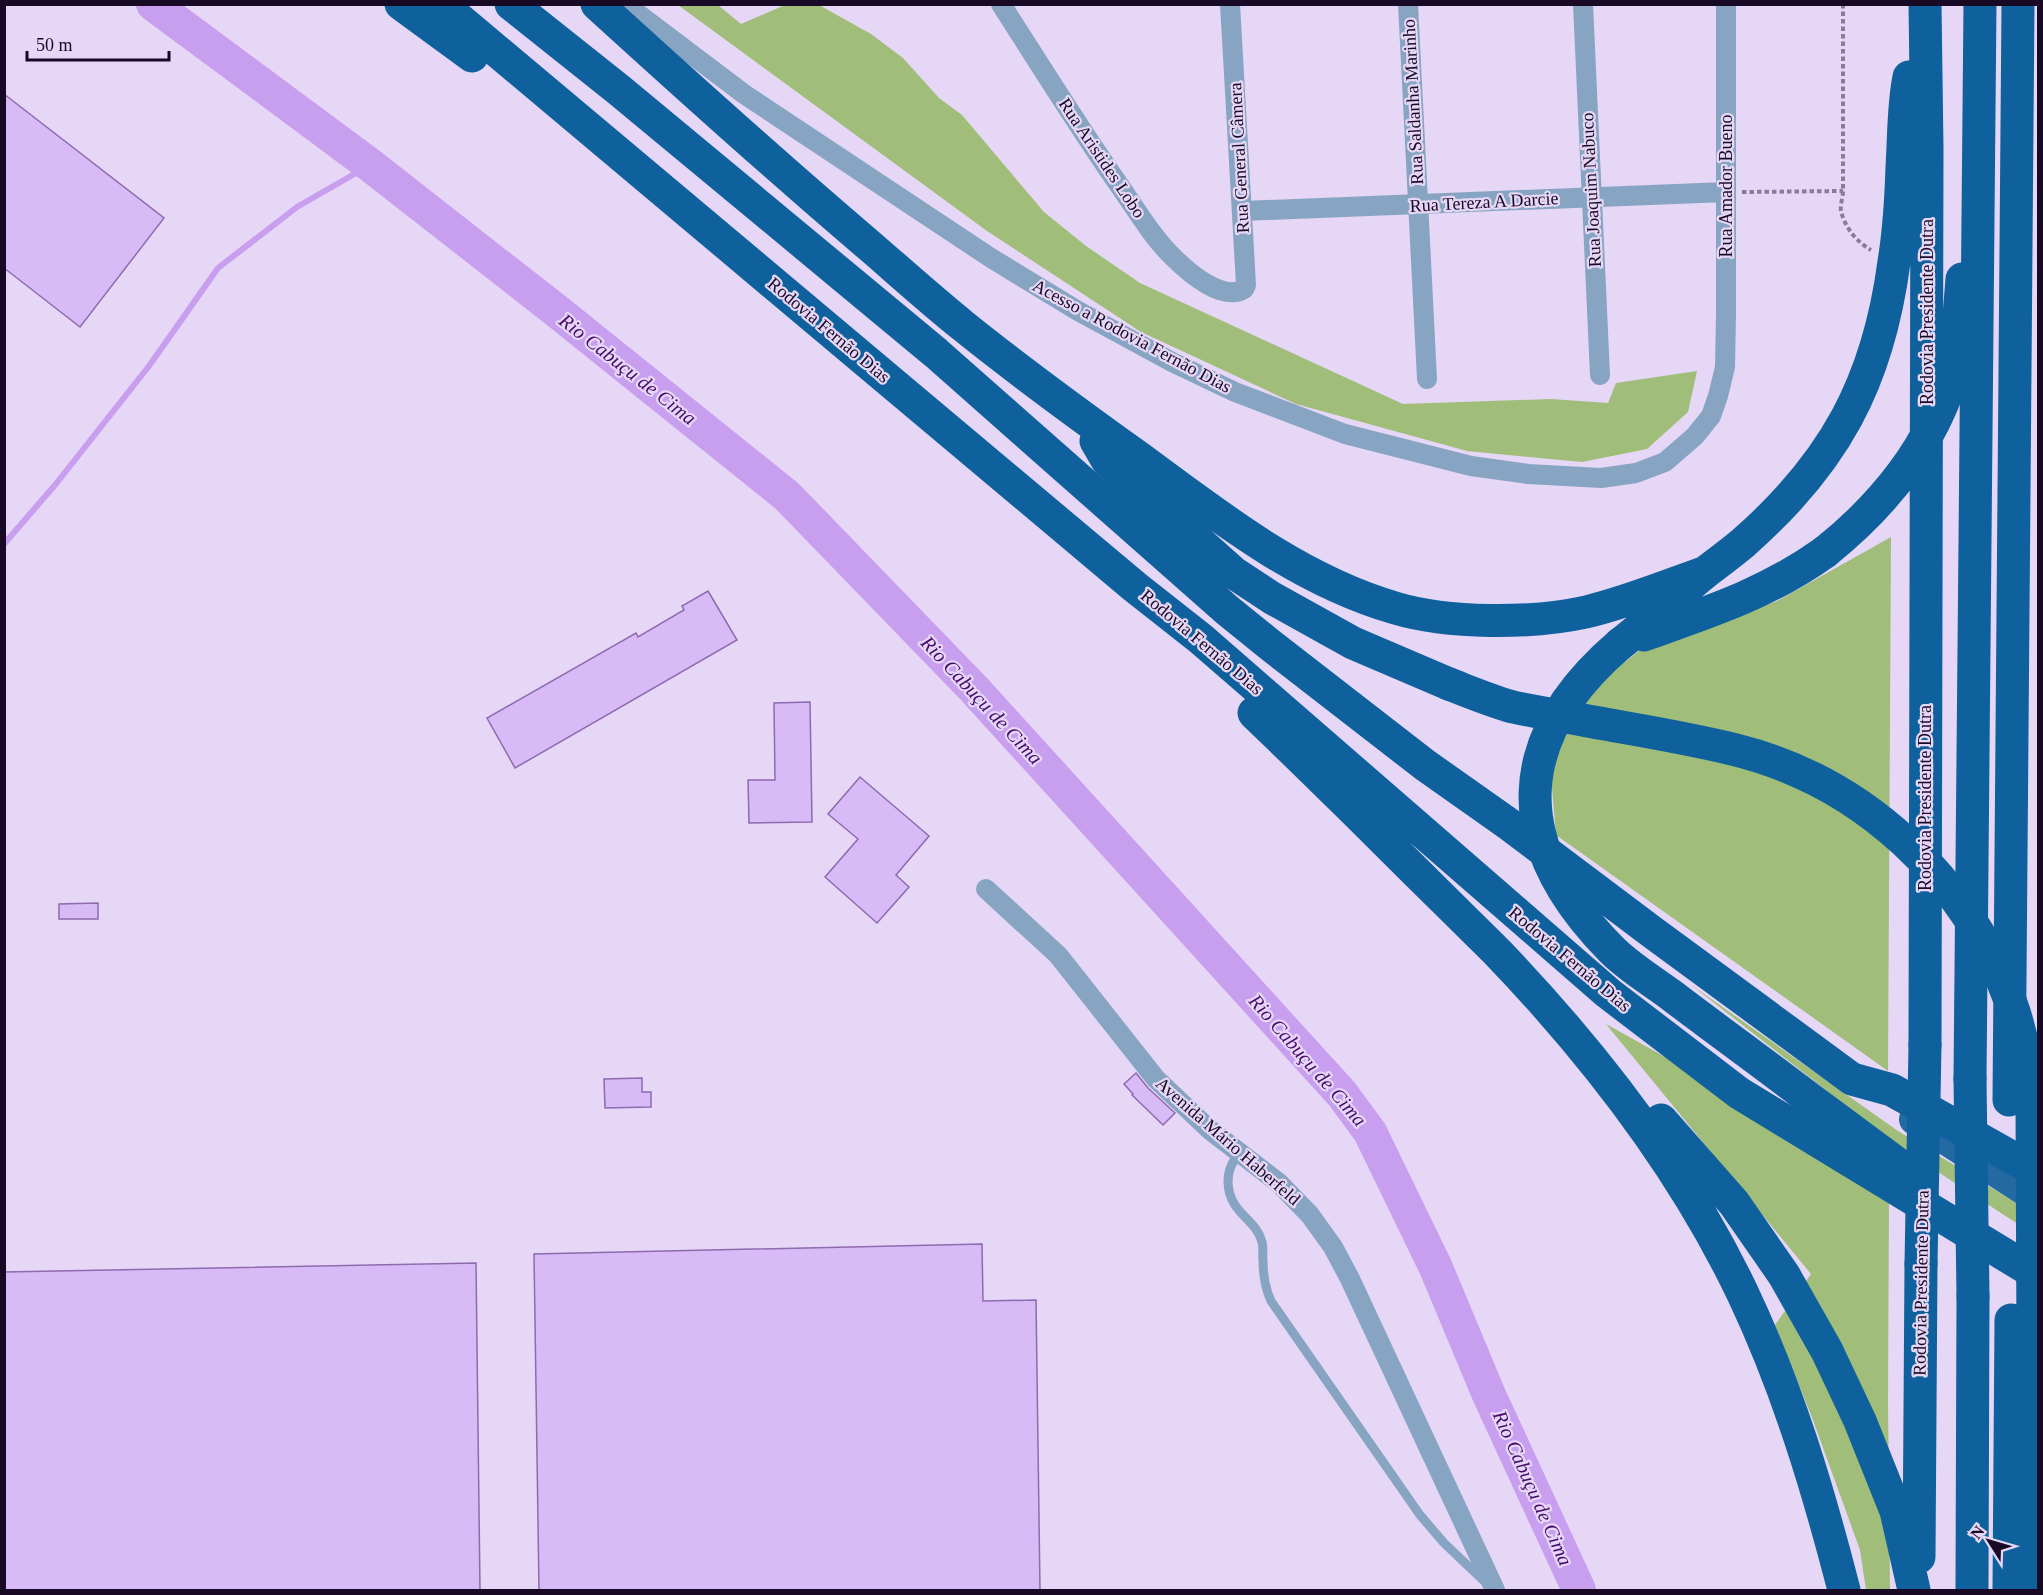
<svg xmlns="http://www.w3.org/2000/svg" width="2043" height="1595" font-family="'Times New Roman',serif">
<rect width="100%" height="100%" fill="#e6d7f6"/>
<path fill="#a0bd7a" d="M678,5H718L741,24L785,5H819L871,34L903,58L939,98L962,115L1044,212L1086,246L1140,283L1403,404L1551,399L1608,403L1616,383L1697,371L1688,412L1647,449L1582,462L1467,451L1296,404L1141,332L987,231Z
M1891,537L1888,1071L1556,835L1550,765L1592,688L1640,650L1777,601Z
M1690,984L1898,1131L2038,1216V1237L1895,1144Z
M1606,1024L1667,1058L1889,1201L1888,1401L1890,1590H1866L1860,1550L1813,1420L1775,1325L1811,1274Z"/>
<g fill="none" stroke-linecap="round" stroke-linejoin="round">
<path stroke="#c89eef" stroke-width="6" d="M4,544L55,485L149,366L218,268L297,207L370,165"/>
<path stroke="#c89eef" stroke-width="34" d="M153,4L370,165L558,312L787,496L974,689L1342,1094L1370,1132L1436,1268L1489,1395L1579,1590"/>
</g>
<path fill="#d8baf6" stroke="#8e6aaf" stroke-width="1.5" d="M4,94L164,218L80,327L4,268Z
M708,591L737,640L515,768L487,718L636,633L638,637L684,610L682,606Z
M810,702L812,822L749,823L748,780H775L774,703Z
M860,777L929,836L896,875L909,887L877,923L825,877L858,839L828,814Z
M98,903V919H59V904Z
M1136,1073L1148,1088L1175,1113L1163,1125L1132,1095L1133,1094L1124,1084Z
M642,1078V1092H651V1107L605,1108L604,1079Z
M982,1244L983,1301L1036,1300L1040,1590H539L534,1254Z
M476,1263L480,1590H4V1272Z"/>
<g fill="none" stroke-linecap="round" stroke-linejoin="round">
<path stroke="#8a7b98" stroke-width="4" stroke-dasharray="4.5 3" stroke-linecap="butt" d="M1843,4V191C1843,197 1840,205 1841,211C1845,228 1857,242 1871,250
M1742,192L1843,191"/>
<path stroke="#87a5c2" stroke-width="9" d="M1240,1153C1232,1161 1228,1171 1228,1182C1229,1214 1256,1218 1262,1242C1264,1248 1262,1254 1263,1260C1263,1275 1265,1288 1271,1301L1420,1515L1444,1543L1484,1581"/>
<path stroke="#87a5c2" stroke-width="20" d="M625,4L744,94L991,258L1078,311L1172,362L1235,392L1345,434L1471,466L1528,474L1601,478L1636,473L1665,462L1695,436L1711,416L1718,396L1725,367L1726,314V4
M1001,4C1040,65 1078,126 1119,185C1136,209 1152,237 1174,258C1189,273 1223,302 1244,289L1246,285L1230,4
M1408,4L1427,379
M1583,4L1600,375
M1242,211L1726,192
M986,889L1058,955L1156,1079L1210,1130L1279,1183L1310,1215L1333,1247L1350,1279L1495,1590"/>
<path stroke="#246aa2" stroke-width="32" d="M1915,1119L2038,1198"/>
<path stroke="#0f619d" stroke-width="33" d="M401,4L472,56
M441,4L1135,587L1201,639L1608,993L1739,1093L2038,1275
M511,4L619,90L936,353L1227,610L1269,644L1425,765L1510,825L1652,932L1852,1079L1892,1090L2038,1172
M597,4C687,86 778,168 871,247C901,273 931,300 962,325C1019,371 1078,414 1138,457C1217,515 1298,580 1395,608C1448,624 1532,624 1586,612C1628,602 1666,586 1706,572
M1925,4L1927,149L1925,1045
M1096,441L1107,460L1234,573L1272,598L1353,643L1449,684
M1644,635C1709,612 1768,593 1825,552
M1620,644C1650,621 1677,595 1707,571C1719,562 1731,553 1743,543C1834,463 1878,383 1894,262C1899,231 1901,199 1902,167C1904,137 1903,107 1909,77
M1254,713C1307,764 1360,816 1412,868C1440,896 1469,924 1497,952C1593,1052 1683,1168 1743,1294C1788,1389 1818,1489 1844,1590
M1970,1079L1980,4
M1798,1090L1922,1182
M2009,1100L2018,4
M1661,1120L1734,1203L1784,1275L1827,1351L1860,1421L1896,1511L1914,1590
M1919,1557L1921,1264
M1972,1590L1973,1296
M2009,1590L2011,1320"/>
<path stroke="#0f619d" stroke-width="33" d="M1825,552C1870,516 1908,474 1934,422C1939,411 1945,400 1948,388C1957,352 1959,316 1962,279
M1620,644C1509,739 1508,844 1610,948C1627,966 1651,980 1671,995C1713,1027 1756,1058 1798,1090
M1449,684C1470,692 1491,701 1513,707C1531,711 1549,714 1567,717C1623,728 1680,736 1736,750C1864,782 1967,879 2011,1003C2023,1036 2028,1071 2032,1105L2034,1590
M1970,1079L1973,1296
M1921,1264L1925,1045"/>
</g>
<g text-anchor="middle" stroke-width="4.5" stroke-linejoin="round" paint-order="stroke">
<g font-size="18" fill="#180924" stroke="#e6d7f6">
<text transform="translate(1413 102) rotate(-93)" y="6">Rua Saldanha Marinho</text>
<text transform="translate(1102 158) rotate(56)" y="6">Rua Aristides Lobo</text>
<text transform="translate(1239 158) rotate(-93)" y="6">Rua General Câmera</text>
<text transform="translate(1726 186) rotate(-90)" y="6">Rua Amador Bueno</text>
<text transform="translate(1591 190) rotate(-93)" y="6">Rua Joaquim Nabuco</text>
<text transform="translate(1484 202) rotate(-3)" y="6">Rua Tereza A Darcie</text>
<text transform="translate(1927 312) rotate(-90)" y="6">Rodovia Presidente Dutra</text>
<text transform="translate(829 330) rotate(40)" y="6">Rodovia Fernão Dias</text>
<text transform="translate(1132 336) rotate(28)" y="6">Acesso a Rodovia Fernão Dias</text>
<text transform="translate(1202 642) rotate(40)" y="6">Rodovia Fernão Dias</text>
<text transform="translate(1925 798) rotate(-90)" y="6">Rodovia Presidente Dutra</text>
<text transform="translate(1570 959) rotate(40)" y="6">Rodovia Fernão Dias</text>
<text transform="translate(1228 1141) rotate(41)" y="6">Avenida Mário Haberfeld</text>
<text transform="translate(1921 1283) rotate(-89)" y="6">Rodovia Presidente Dutra</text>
</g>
<g font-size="20" font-style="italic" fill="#470b6b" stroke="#e6d7f6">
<text transform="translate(628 369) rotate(38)" y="7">Rio Cabuçu de Cima</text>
<text transform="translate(982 700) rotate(47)" y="7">Rio Cabuçu de Cima</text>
<text transform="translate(1308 1060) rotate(49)" y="7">Rio Cabuçu de Cima</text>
<text transform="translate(1533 1488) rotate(66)" y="7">Rio Cabuçu de Cima</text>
</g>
</g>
<rect width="2043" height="1595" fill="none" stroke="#180924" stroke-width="12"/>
<g transform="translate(1989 1541) rotate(307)" stroke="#e6d7f6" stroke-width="4.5" paint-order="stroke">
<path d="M0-4.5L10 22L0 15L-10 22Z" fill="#180924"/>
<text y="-9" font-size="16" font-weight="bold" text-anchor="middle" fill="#180924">N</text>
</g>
<path d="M27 51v9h142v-9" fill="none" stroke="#180924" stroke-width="3"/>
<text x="36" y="51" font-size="18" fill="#180924" stroke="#e6d7f6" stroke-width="4.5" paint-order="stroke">50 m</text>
</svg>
